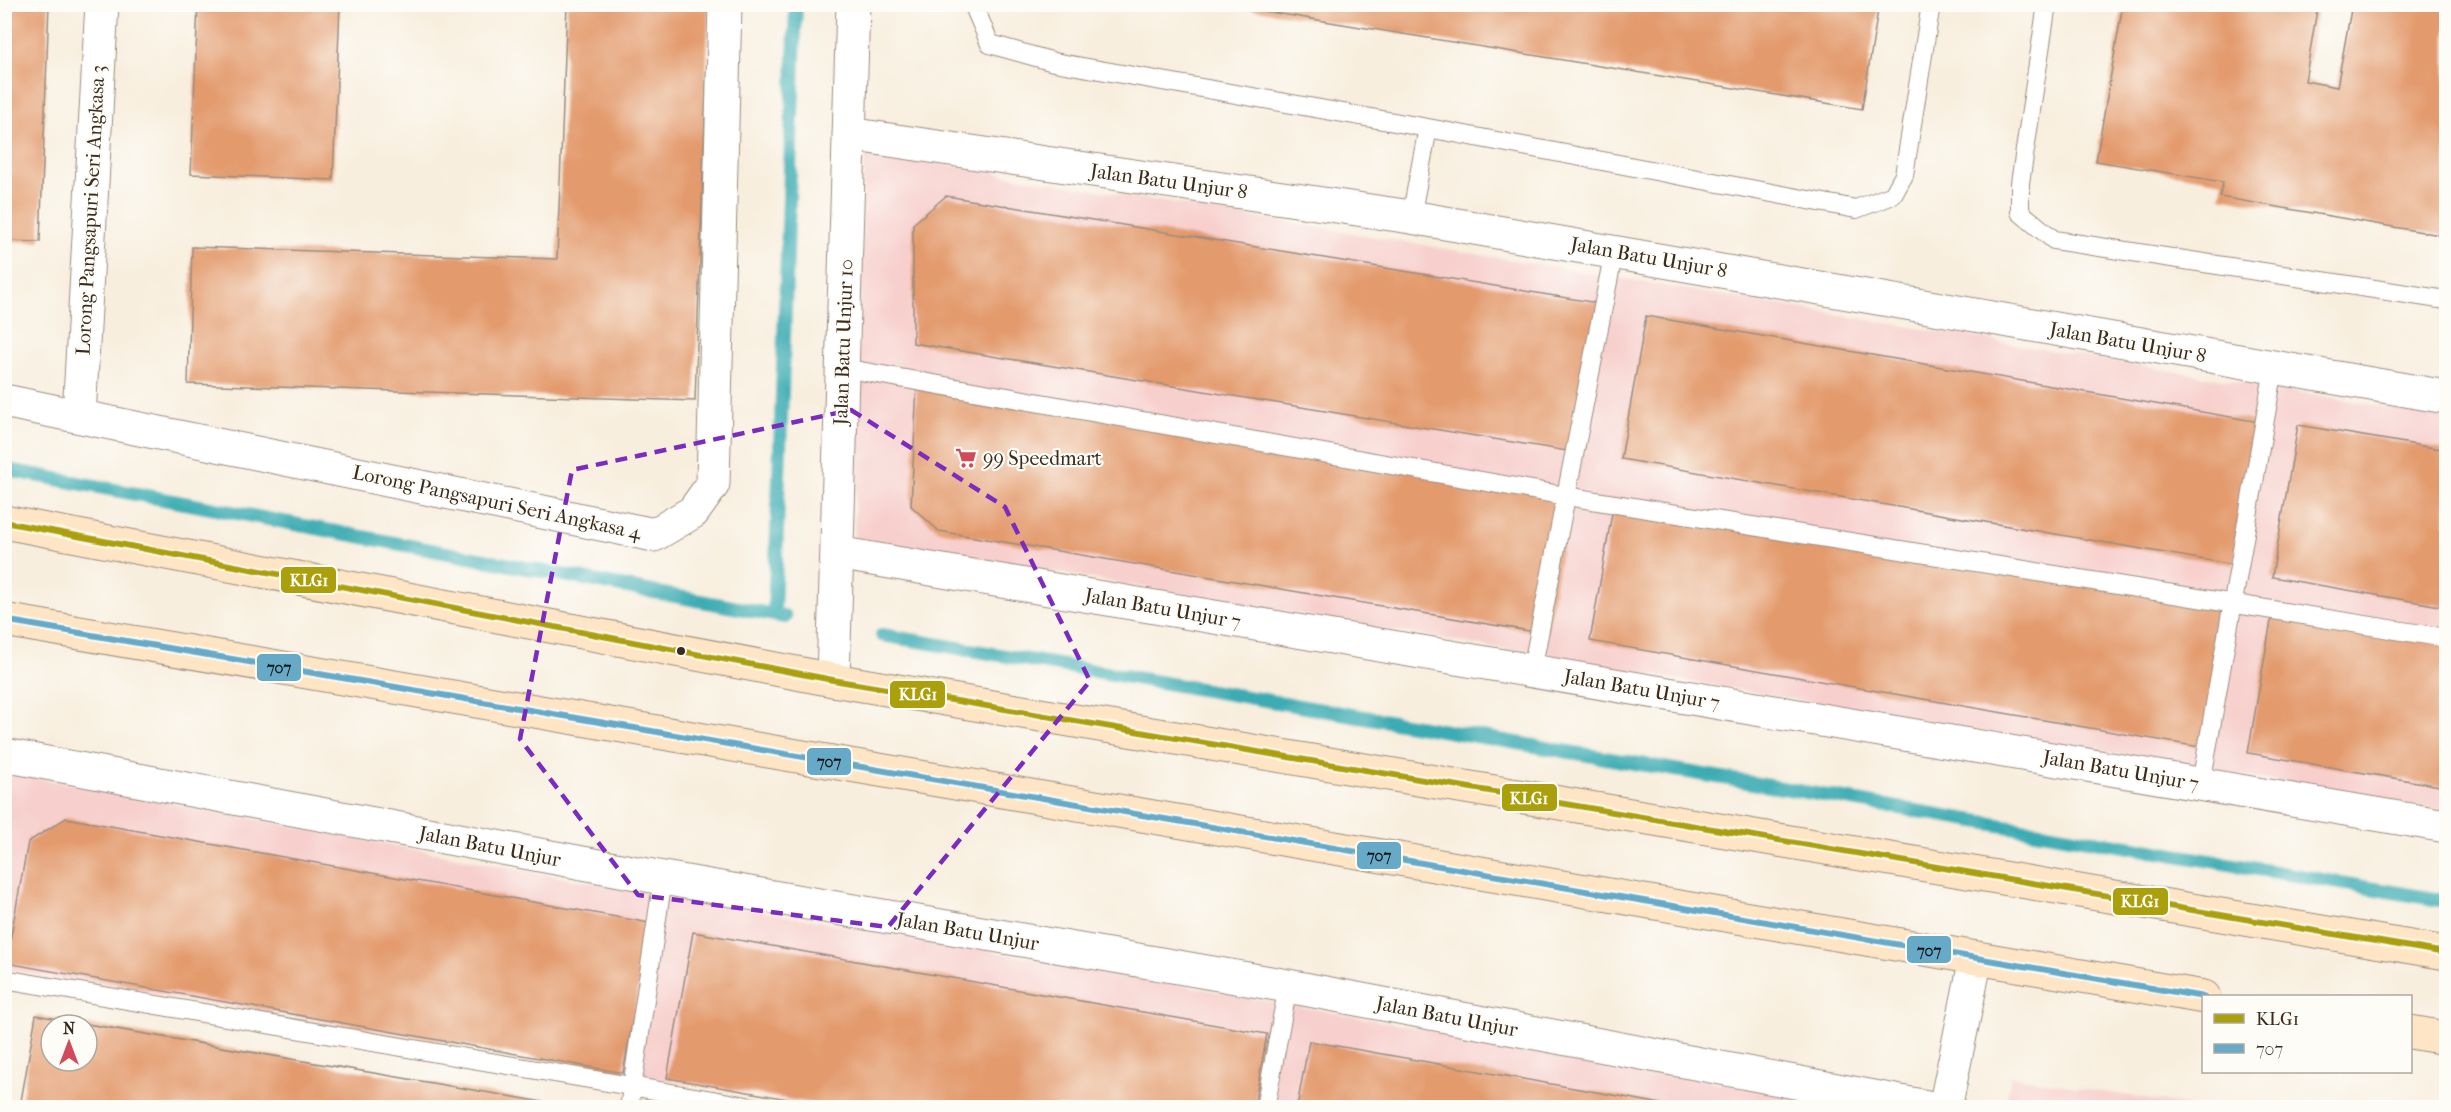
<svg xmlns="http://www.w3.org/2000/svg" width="2451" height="1112" font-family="'IM FELL French Canon',serif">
<rect width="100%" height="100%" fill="#fdfcf7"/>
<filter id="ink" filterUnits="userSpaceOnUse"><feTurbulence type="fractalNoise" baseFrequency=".0167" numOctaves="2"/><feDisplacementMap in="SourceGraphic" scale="12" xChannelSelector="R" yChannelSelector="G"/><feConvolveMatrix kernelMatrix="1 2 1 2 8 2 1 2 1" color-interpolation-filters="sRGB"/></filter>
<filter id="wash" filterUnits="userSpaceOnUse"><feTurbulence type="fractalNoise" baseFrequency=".008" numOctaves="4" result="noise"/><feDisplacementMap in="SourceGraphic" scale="24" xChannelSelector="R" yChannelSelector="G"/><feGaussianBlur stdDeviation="1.35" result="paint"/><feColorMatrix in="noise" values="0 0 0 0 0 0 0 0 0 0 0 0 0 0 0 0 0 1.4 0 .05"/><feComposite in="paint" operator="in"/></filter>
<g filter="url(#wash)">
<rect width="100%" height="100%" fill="#f8eede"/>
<path fill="#f7d0cd" d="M864,151L2446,417V811L854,538Z
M4,771L560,877L1078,966L1850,1107H825L5,969Z
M2011,1076L2194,1107H2005Z"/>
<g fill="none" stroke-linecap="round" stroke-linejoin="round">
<path stroke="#3bacb3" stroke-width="14" d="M4,469L785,617
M774,615L796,4
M882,635L2446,901"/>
</g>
<g id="blocks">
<path fill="#e39a6c" d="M4,4H49L40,242L4,241Z
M198,4H340L333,180L191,174Z
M567,4H709L695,401L188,384L192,247L557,259Z
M1220,4H1879L1862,109Z
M2123,4H2318L2305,81L2337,87L2352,4H2446V236L2220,197L2223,182L2096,161Z
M946,196L1604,304L1579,453L913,343V224Z
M1646,316L2260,422L2234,565L1621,459Z
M917,385L1571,493L1547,634L939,531L911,506Z
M2298,425L2446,450V607L2272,577Z
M1614,501L2230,607L2205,748L1590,641Z
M2272,615L2446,644V787L2248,753Z
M66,818L650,923L623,1073L6,963L28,842Z
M693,932L1267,1034L1254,1107H834L667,1078Z
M36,1015L86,1024L51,1025V1061H87V1024L572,1107H20Z
M1309,1041L1619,1096L1676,1107H1297Z"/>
</g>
</g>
<g filter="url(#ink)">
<use href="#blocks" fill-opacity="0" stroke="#9a8c7e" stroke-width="1.5"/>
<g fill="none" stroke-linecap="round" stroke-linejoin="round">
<defs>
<path id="lane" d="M973,4L990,44L1054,62L1428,128L1411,217
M2047,4L2020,183V212L2054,240L2446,300
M1428,128L1856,209L1893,195L1904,175L1931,4
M843,368L1566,496L2446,638
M1532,670L1614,251
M2201,784L2274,368
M4,979L759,1108
M629,1108L663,878
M1265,1108L1288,986"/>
<path id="street" d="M849,134L1411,217L2446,397
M4,401L654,535L693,512L713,484L725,4
M79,416L102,4
M837,553L2446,826
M833,680L853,4
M4,755L663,878L1288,986L1932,1108
M1945,1108L1976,958"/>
<path id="secondary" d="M4,522L833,680L2446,953
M4,620L2204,997
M2410,1032L2446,1038"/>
</defs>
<use href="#lane" stroke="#9a8c7e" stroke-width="20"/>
<use href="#street" stroke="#9a8c7e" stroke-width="35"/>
<use href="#secondary" stroke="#9a8c7e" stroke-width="35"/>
<use href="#lane" stroke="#fff" stroke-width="18"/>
<use href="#street" stroke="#fff" stroke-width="33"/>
<use href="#secondary" stroke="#fde5c5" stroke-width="33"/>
<defs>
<path id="bus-1" d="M4,522L833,680L2446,953"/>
<path id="bus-2" d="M4,620L2204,997"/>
</defs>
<use href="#bus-1" stroke="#fdfcf7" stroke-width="10"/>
<use href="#bus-2" stroke="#fdfcf7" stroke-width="10"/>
<use href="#bus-1" stroke="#ac9f0c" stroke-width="6"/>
<use href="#bus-2" stroke="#66aac8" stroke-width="6"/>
</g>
</g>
<path fill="none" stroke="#7b2cbf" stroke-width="4.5" stroke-dasharray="12 8" stroke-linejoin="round" d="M851,410L1005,507L1090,681L888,927L638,895L520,739L572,470Z"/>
<defs>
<symbol id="supermarket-bare" viewBox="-9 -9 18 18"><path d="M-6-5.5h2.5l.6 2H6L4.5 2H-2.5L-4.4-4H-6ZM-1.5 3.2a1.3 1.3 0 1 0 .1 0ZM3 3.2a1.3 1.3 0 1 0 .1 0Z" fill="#d1495b" stroke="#fdfcf7" stroke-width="2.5" paint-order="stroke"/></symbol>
</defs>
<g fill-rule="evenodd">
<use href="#supermarket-bare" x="951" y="443" width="30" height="30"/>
</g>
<circle fill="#3b2a1e" stroke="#fdfcf7" stroke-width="2" cx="681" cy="651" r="5"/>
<g text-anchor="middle" stroke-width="4.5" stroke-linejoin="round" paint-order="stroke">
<g font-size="20" fill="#3b2a1e" stroke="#fdfcf7">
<text transform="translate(1169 181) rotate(8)" y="7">Jalan Batu Unjur 8</text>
<text transform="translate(90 210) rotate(-87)" y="7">Lorong Pangsapuri Seri Angkasa 3</text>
<text transform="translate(1649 257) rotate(10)" y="7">Jalan Batu Unjur 8</text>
<text transform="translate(843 342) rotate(-88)" y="7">Jalan Batu Unjur 10</text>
<text transform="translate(2128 342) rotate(10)" y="7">Jalan Batu Unjur 8</text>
<text transform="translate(497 502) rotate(12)" y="7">Lorong Pangsapuri Seri Angkasa 4</text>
<text transform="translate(1163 608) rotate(10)" y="7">Jalan Batu Unjur 7</text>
<text transform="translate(1642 689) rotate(10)" y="7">Jalan Batu Unjur 7</text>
<text transform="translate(2121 770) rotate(10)" y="7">Jalan Batu Unjur 7</text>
<text transform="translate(490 846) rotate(11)" y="7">Jalan Batu Unjur</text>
<text transform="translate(968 931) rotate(10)" y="7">Jalan Batu Unjur</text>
<text transform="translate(1447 1016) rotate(11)" y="7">Jalan Batu Unjur</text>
</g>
<g font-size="20" fill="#3b2a1e" stroke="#fdfcf7" text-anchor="start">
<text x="983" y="465">99 Speedmart</text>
</g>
</g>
<g stroke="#fdfcf7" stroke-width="2">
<rect x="280" y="566" width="57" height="28" rx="6" fill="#ac9f0c"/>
<rect x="256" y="653" width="46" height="29" rx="6" fill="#66aac8"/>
<rect x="889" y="680" width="57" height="29" rx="6" fill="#ac9f0c"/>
<rect x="806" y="747" width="46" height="29" rx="6" fill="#66aac8"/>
<rect x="1501" y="783" width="57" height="29" rx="6" fill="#ac9f0c"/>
<rect x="1356" y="841" width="46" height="29" rx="6" fill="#66aac8"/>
<rect x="2112" y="887" width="57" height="29" rx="6" fill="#ac9f0c"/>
<rect x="1906" y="935" width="46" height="29" rx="6" fill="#66aac8"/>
</g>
<g font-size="16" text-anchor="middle" font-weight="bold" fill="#fff">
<text x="309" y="586">KLG1</text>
<text x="918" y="700">KLG1</text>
<text x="1529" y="804">KLG1</text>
<text x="2140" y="907">KLG1</text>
</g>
<g font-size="16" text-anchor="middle" font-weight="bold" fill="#111">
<text x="279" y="673">707</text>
<text x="829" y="767">707</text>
<text x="1379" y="861">707</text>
<text x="1929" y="956">707</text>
</g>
<rect width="2451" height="1112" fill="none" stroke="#fdfcf7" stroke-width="24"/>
<rect x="2202" y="995" width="210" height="78" fill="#fdfcf7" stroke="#afa8a0" stroke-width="1.5"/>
<rect x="2214" y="1014" width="30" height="9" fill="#ac9f0c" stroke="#afa8a0" stroke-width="1.5"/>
<text x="2256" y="1025" font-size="18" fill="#3b2a1e">KLG1</text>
<rect x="2214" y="1044" width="30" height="9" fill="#66aac8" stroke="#afa8a0" stroke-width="1.5"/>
<text x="2256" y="1055" font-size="18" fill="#3b2a1e">707</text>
<g transform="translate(69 1043)"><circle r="28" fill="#fdfcf7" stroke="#afa8a0" stroke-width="1.5"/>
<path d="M0-4.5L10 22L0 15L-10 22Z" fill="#d1495b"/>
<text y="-9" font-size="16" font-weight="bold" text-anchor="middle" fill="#3b2a1e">N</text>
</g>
</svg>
